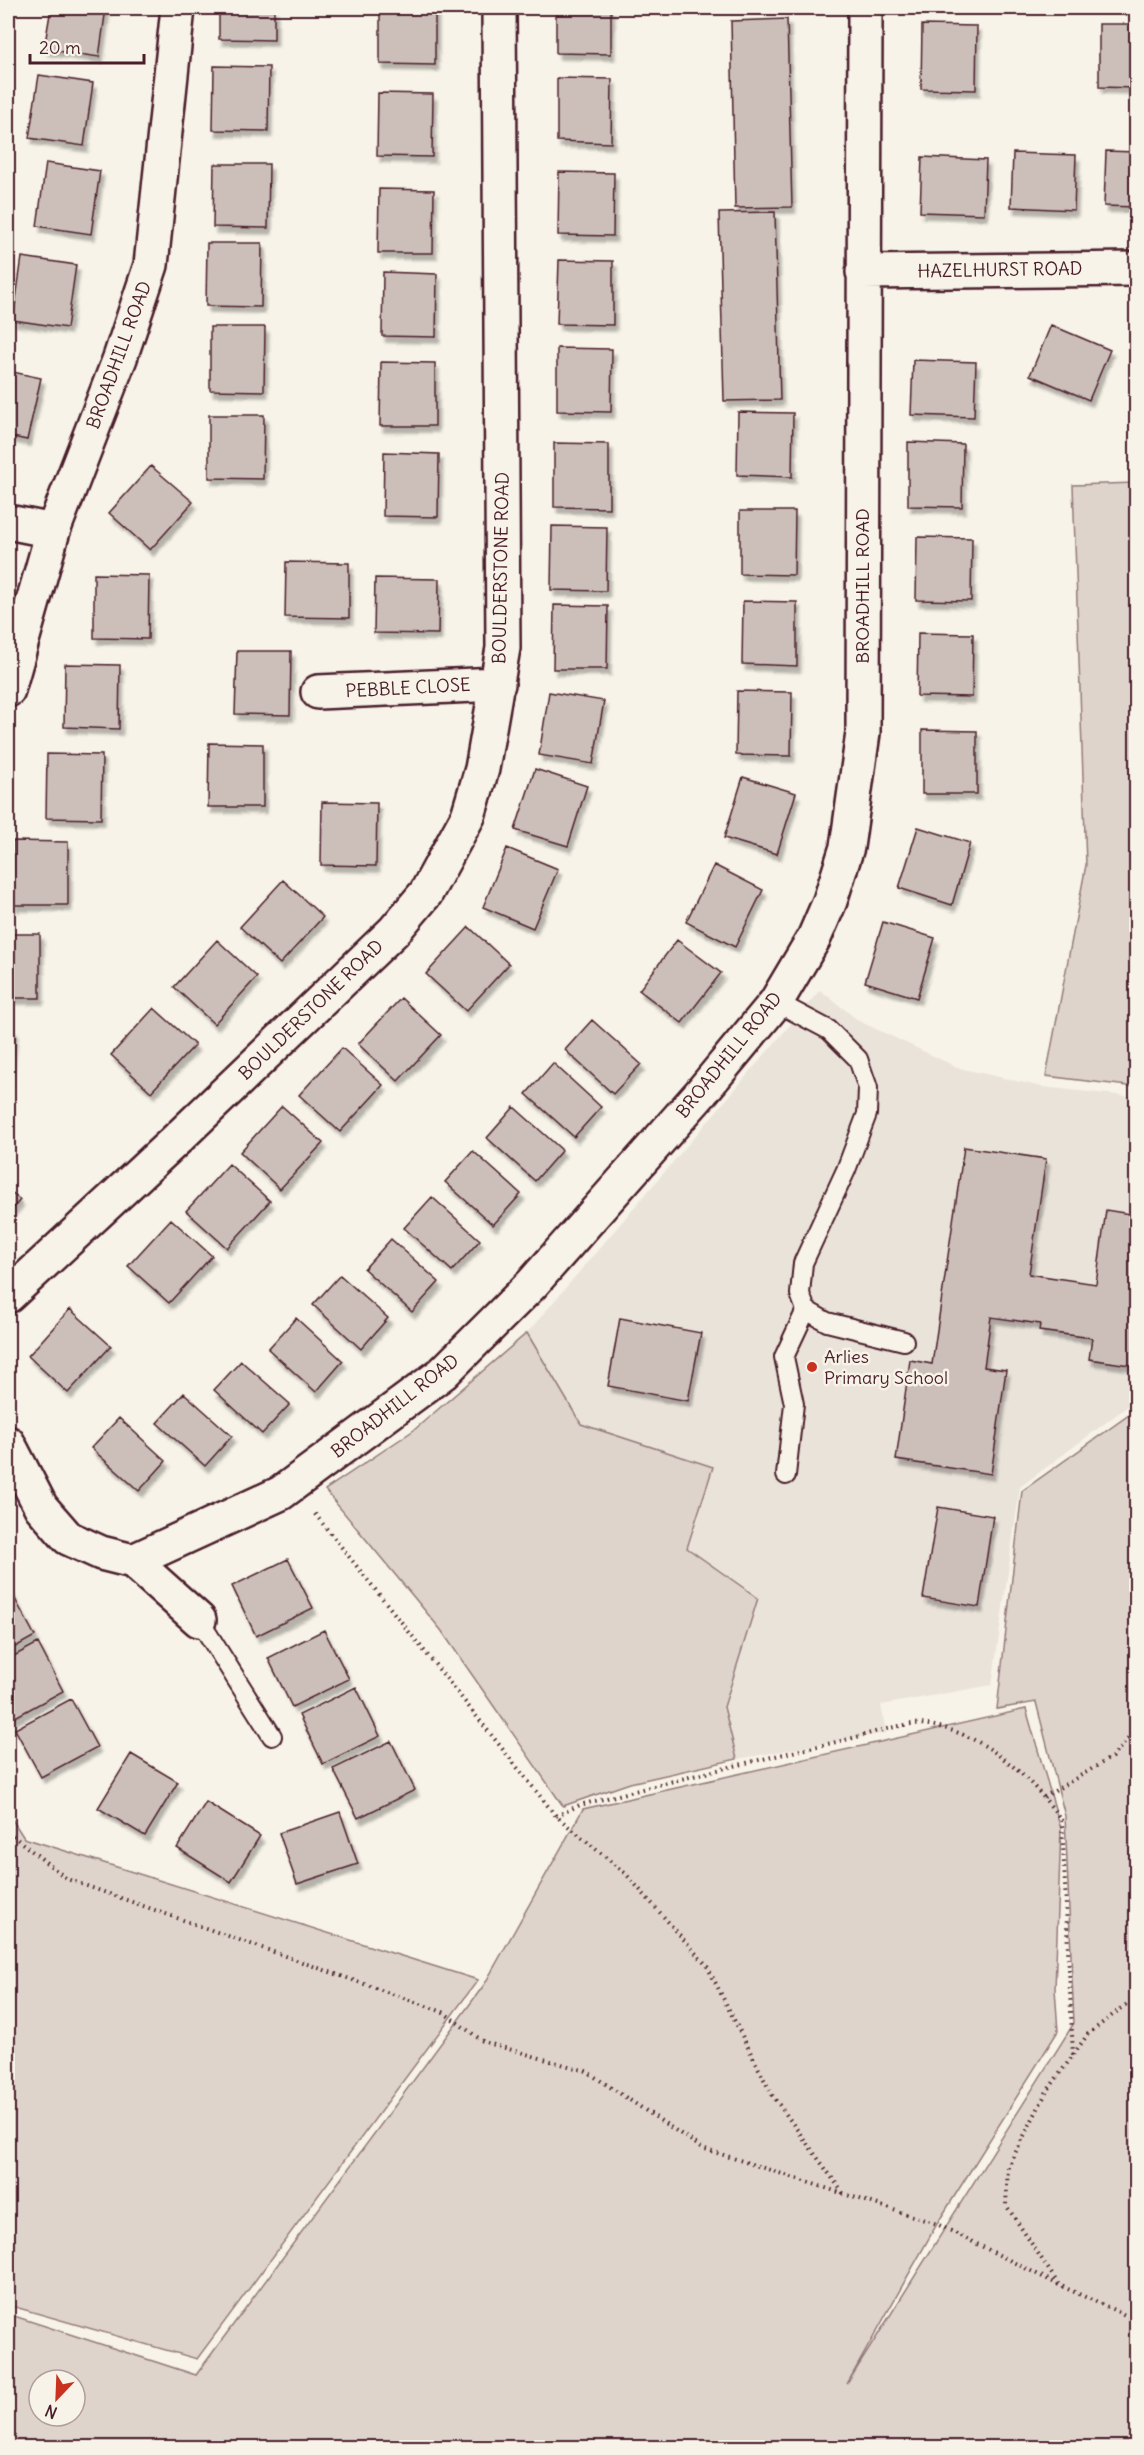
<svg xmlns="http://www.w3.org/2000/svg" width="1144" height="2455" font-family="Delius,sans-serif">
<defs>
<filter id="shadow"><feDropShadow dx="3.5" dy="6" stdDeviation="1.5" flood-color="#0004"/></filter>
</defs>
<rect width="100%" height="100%" fill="#f7f3e8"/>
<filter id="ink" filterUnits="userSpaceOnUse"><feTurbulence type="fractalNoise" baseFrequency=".0167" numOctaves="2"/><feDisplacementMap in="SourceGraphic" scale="12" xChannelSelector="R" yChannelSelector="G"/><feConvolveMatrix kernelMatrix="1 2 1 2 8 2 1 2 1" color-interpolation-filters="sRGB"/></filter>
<g filter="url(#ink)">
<path fill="#eae3da" d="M820,990L859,1021L959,1068L1042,1087L1136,1097V1400L1020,1487L992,1685L881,1705L886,1733L737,1759L630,1783L563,1806L441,1630L325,1490L414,1430L527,1333Z"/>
<path fill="#ded4cc" stroke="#947a7c" stroke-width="1.5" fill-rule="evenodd" d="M1136,483V1087L1046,1076L1086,865L1073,485Z
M527,1333L581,1424L713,1467L687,1548L758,1598L724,1707L737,1759L630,1783L563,1806L441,1630L325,1490L414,1430Z
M1136,1410V2447H8V2314L196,2375L484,1985L583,1809L1026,1709L1061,1829L1055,1989L1058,2031L937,2224L847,2384L1074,2023L1065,1816L1036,1702L997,1709L1022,1491ZM39,2380H75V2416H39Z
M8,1813L24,1838L478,1980L197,2359L8,2305Z"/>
<path fill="#ccbfb9" stroke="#4a1f2b" stroke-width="1.5" filter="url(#shadow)" d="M51,8H106L99,57L44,49Z
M219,8H274V40L219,39Z
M380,8H435V65L380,64Z
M556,8H611V54L556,53Z
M787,19L792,207L735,208L731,21Z
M1099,24H1136V88L1099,87Z
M922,25L977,26L976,90L921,89Z
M214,66L269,67L268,131L213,130Z
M39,75L93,83L84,146L29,138Z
M557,78L612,79L611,143L557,141Z
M378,93L433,94L432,157L377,156Z
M1106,151L1136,152V207L1104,206Z
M1013,153L1076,155L1074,210L1011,207Z
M922,157L986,160L984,214L920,212Z
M46,163L100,171L91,234L37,226Z
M214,164H269L268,228L213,227Z
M559,172L614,173L613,236L558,235Z
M379,189L434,190L433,253H378Z
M775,212L780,400L724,401L719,213Z
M207,243H262L261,307L206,306Z
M22,257L76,265L67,328L13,320Z
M559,260L613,261V325L557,324Z
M383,272L437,274L436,337L382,336Z
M1051,325L1110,350L1089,400L1030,375Z
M210,327H265L264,391L210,390Z
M557,348L612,349L611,412L557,411Z
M913,360L976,362L974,417L911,415Z
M381,362L435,363V426H380Z
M8,371L41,378L27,440L8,436Z
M738,412L793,413L792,477L737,475Z
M209,415H264L263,479L209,478Z
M908,442L963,444L962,507L908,506Z
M554,443L609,444V508L554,507Z
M384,452L439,454L438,517L383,516Z
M151,466L193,502L150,550L109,513Z
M740,511H795L794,575L740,574Z
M552,526L607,527L606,591L551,590Z
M917,537L972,538L971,601L916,600Z
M286,562L349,563V618L285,617Z
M94,574L149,575L148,639L94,638Z
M375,578L439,579L438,634L374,633Z
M743,601L797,602V666L742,664Z
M554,605L608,606L607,669H553Z
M918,633L973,634L972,697L917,696Z
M237,651H291L290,715L235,714Z
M65,664L120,665L119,729L64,727Z
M737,691L792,692L791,756L736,755Z
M549,692L604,701L593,764L539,755Z
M922,730L977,731V794H922Z
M209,743L263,744V807H208Z
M47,754L102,755L101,819L46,818Z
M535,769L587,786L568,846L515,830Z
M743,777L796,793L777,854L724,838Z
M322,802L377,803L376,866L321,865Z
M918,827L970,843L952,905L899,888Z
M13,841L68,842V905H13Z
M507,848L558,869L533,928L483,907Z
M714,865L763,890L735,947L686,922Z
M283,880L323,917L280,964L240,927Z
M883,922L935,938L917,998L865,982Z
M469,927L509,964L466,1011L426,974Z
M8,934H40V998H8Z
M217,940L257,977L214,1024L174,987Z
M677,940L721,973L682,1023L639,990Z
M401,998L441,1035L398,1081L358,1044Z
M154,1008L195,1045L151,1092L111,1055Z
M592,1020L641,1064L613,1094L565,1050Z
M8,1028L14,1029L8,1084Z
M342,1048L383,1085L340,1132L299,1095Z
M553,1063L601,1107L574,1137L526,1094Z
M282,1106L323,1143L280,1189L240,1152Z
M514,1107L562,1150L535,1181L487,1138Z
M964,1147L1046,1159L1029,1274L1096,1284L1106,1210L1136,1215V1366L1089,1359L1092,1338L1039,1331L1040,1324L991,1317L984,1367L1006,1370L991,1474L896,1460L910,1360L932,1364Z
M473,1151L521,1194L493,1225L445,1182Z
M229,1164L270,1201L227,1248L186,1211Z
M8,1189L20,1200L8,1214Z
M432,1197L480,1240L452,1271L404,1228Z
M171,1219L212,1256L169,1303L128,1266Z
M391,1239L439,1282L412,1312L364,1269Z
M340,1275L388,1318L361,1349L313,1305Z
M70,1309L111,1346L68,1393L28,1356Z
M296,1318L343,1361L316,1392L268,1349Z
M620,1318L701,1333L688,1401L608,1386Z
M241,1361L290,1404L262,1434L214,1390Z
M184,1393L232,1436L205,1466L157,1423Z
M119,1418L166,1461L139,1491L91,1448Z
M938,1507L993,1516L979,1607L923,1598Z
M288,1559L313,1608L256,1636L232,1586Z
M9,1588L35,1636L8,1651V1589Z
M324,1630L349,1679L292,1707L268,1658Z
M38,1643L63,1691L8,1721V1659Z
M356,1687L380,1736L323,1764L299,1715Z
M71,1699L97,1747L41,1777L15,1729Z
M391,1741L415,1790L358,1818L333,1769Z
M131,1754L178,1782L145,1836L98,1808Z
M206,1802L260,1836L231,1882L177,1848Z
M340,1812L358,1864L297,1884L279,1833Z"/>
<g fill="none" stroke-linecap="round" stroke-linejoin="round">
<defs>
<path id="service" d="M776,1002L829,1030L858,1059L868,1088L867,1114L846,1170L803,1263L800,1294L806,1310L827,1322L904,1341
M786,1475L794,1404L784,1357L806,1310
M199,1620L272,1736"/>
<path id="minor" d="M863,272L1136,269
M8,522L53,531
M8,690L53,531L120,358L151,265L178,8
M318,692L498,684
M8,1296L177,1139L394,931L426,893L468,816L482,769L503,648L499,8
M8,1443L41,1507L68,1538L101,1553L133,1561L281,1493L443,1373L532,1284L700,1094L776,1002L814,938L830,901L847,847L863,733L865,8
M133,1561L199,1620"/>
</defs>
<use href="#service" stroke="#4a1f2b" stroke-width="22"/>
<use href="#minor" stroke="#4a1f2b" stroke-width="38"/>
<path stroke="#4a1f2b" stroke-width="4" stroke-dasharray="1.5 4.5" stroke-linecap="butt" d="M315,1514L556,1816L626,1874L707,1966L772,2095L843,2193
M1044,1797L1112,1757L1136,1730
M556,1816L580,1805C668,1782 756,1760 845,1740C863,1736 904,1722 920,1724C981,1729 1029,1775 1062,1821L1073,2055
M8,1832L67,1879L443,2012L484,2042L586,2071L702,2148L937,2224L1059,2285
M1136,1997L1088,2034L1046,2093L1008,2167L1006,2205L1059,2285L1136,2320"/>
<use href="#service" stroke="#f7f3e8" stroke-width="18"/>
<use href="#minor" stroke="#f7f3e8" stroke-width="33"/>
</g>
</g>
<circle fill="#c8321e" stroke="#f7f3e8" stroke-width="2" cx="812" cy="1367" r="6"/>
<g text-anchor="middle" stroke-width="5" stroke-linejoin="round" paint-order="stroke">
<g font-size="18" fill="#4a1f2b" stroke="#f7f3e8">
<text transform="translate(1000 270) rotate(-1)" y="6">HAZELHURST ROAD</text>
<text transform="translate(119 355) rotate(-70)" y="6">BROADHILL ROAD</text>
<text transform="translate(501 568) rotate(-89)" y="6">BOULDERSTONE ROAD</text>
<text transform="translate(863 586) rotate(-90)" y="6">BROADHILL ROAD</text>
<text transform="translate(408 688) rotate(-3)" y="6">PEBBLE CLOSE</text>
<text transform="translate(311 1010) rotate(-44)" y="6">BOULDERSTONE ROAD</text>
<text transform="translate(729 1055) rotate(-51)" y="6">BROADHILL ROAD</text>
<text transform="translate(395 1406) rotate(-38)" y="6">BROADHILL ROAD</text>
</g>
<g font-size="18" fill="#4a1f2b" stroke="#f7f3e8" text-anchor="start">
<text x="824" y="1363">Arlies<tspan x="824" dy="21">Primary School</tspan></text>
</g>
</g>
<rect width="1144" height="2455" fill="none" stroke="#f7f3e8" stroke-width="30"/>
<rect x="15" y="15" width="1114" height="2425" fill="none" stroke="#4a1f2b" stroke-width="2" filter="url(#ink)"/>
<g transform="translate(57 2398) rotate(203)"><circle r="28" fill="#f7f3e8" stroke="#b29e9c" stroke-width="1.5"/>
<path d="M0-4.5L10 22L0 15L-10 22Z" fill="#c8321e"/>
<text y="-9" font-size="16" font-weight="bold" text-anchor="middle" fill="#4a1f2b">N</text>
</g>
<path d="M30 54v9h114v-9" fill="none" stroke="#4a1f2b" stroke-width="3"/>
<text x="39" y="54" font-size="18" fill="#4a1f2b" stroke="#f7f3e8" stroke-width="4.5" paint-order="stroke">20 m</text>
</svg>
